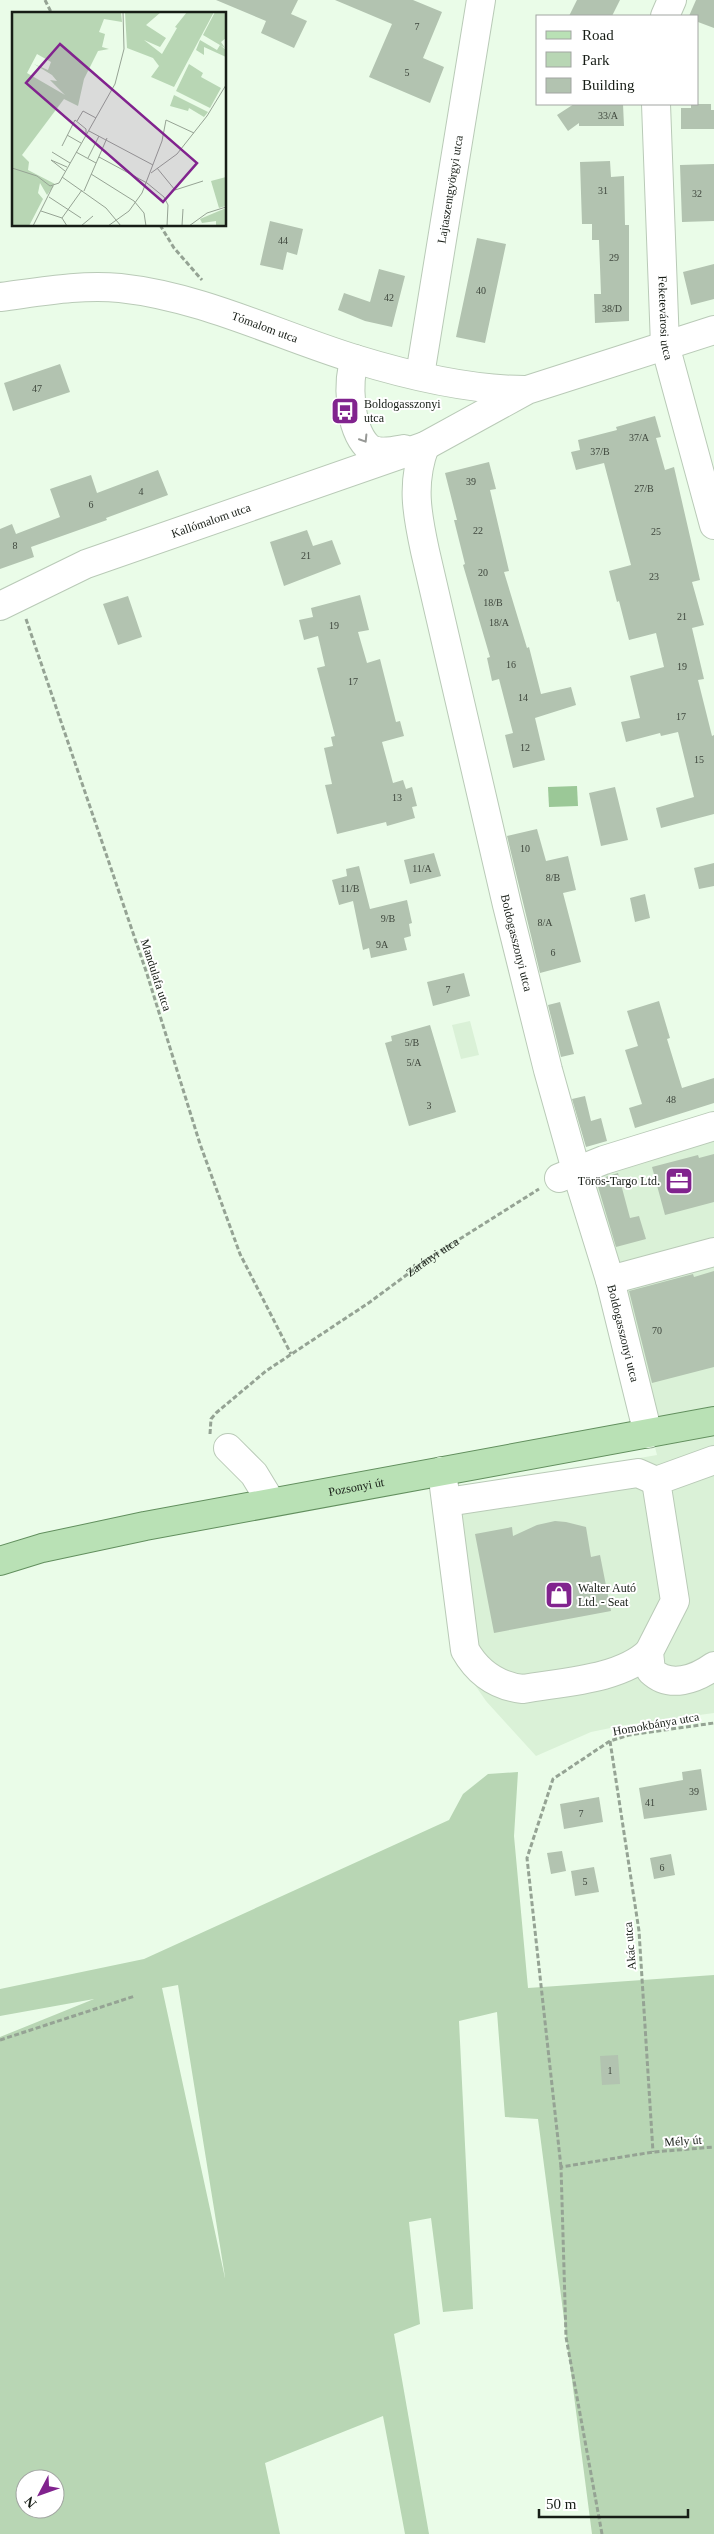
<svg xmlns="http://www.w3.org/2000/svg" width="714" height="2534" font-family="'Times New Roman',serif">
<rect width="100%" height="100%" fill="#eafce8"/>
<path fill="#daf1d7" d="M470,1021L479,1055L461,1059L452,1025Z
M714,1139V1713L625,1725L591,1732L536,1756L486,1701L464,1669L433,1494L657,1455L586,1176Z"/>
<path fill="#b8d6b4" fill-rule="evenodd" d="M518,1772L514,1836L528,1988L714,1975V2534H592L538,2119L505,2117L497,2012L459,2021L473,2309L443,2312L431,2218L409,2222L420,2324L394,2334L429,2534H405L383,2416L265,2463L280,2534H0V2037L94,1999L0,2016V1989L144,1959L449,1820L463,1794L488,1774ZM178,1985L225,2277V2278L162,1988ZM25,2479H55V2509H25Z"/>
<path fill="#9bc897" d="M577,786L578,806L549,807L548,787Z"/>
<path fill="#b2c3b0" d="M216,0H298L291,14L307,21L294,48L261,33L266,21Z
M335,0H413L442,12L423,58L444,67L430,103L369,77L392,24Z
M577,0H620L612,16H569Z
M696,0H714V28L698,22V16H689Z
M574,104H623L624,126H579V123L568,131L557,115Z
M691,104H711V110H714V129H681V108H691Z
M610,161L611,177L624,176L625,225H629V321L595,323L594,294H601L599,240H592V224H582L580,162Z
M714,164V221L682,222L680,165Z
M270,221L303,229L297,255L287,252L283,270L260,265Z
M477,238L506,244L485,343L456,337Z
M714,264V299L691,305L683,272Z
M379,269L405,276L392,327L365,321L338,310L344,293L370,302Z
M60,364L70,392L13,411L4,383Z
M655,416L661,437L656,438L665,470L674,467L700,580L692,582L704,625L692,628L704,679L698,680L712,736L714,735V814L661,828L656,808L694,797L678,732L661,736L660,733L626,742L621,722L640,718L630,676L664,667L656,633L629,640L619,601L617,602L609,571L631,565L604,463L576,470L571,452L580,450L578,440L617,430L616,427Z
M489,462L496,489L490,490L509,571L504,572L527,648L529,647L541,694L571,687L576,705L535,718L545,760L513,768L505,735L513,733L499,679L492,681L487,658L490,657L463,565L465,564L454,520H457L445,473Z
M158,470L168,495L106,518L107,520L31,547L34,557L0,569V529L12,524L16,534L60,517L50,489L91,475L97,493Z
M307,530L313,546L332,540L341,564L284,586L270,542Z
M360,595L369,630L358,632L367,663L380,659L396,722L400,721L404,736L382,742L393,783L403,780L406,789L412,787L417,806L412,807L415,818L387,826L386,822L337,834L325,785L332,784L324,748L333,746L331,737L335,736L317,668L325,666L318,636L304,640L299,620L313,617L311,608Z
M128,596L142,637L118,645L103,604Z
M615,787L628,840L601,846L589,793Z
M537,829L546,861L568,856L576,890L563,893L581,962L540,973L507,836Z
M434,853L441,876L410,884L404,860Z
M714,863V886L699,889L694,868Z
M359,866L370,909L407,900L412,923L409,924L411,936L404,938L407,950L371,958L369,948L363,950L353,901L339,905L332,880L347,876L346,869Z
M645,894L650,918L635,922L630,898Z
M464,973L470,996L433,1006L427,982Z
M659,1001L670,1038L667,1039L682,1088L714,1078V1103L635,1128L629,1108L642,1104L625,1050L638,1046L627,1011Z
M560,1002L574,1054L561,1057L548,1005Z
M430,1025L456,1112L409,1126L385,1043L392,1041L391,1036Z
M585,1096L591,1121L601,1118L607,1141L586,1147L572,1099Z
M714,1154V1202L665,1215L652,1167L698,1155L699,1158Z
M618,1173L630,1218L639,1216L646,1239L616,1247L596,1180Z
M714,1271V1367L652,1383L629,1291L693,1274L694,1277Z
M555,1521L566,1522L586,1527L591,1557L600,1555L611,1611L494,1633L475,1534L512,1527L513,1536L537,1525Z
M701,1769L707,1810L644,1819L639,1788L683,1780L682,1772Z
M599,1797L603,1822L564,1829L560,1804Z
M562,1851L566,1871L551,1874L547,1853Z
M671,1854L675,1875L654,1879L650,1858Z
M594,1867L599,1892L575,1896L571,1871Z
M618,2055L620,2084L602,2085L600,2056Z"/>
<g fill="none" stroke-linecap="round" stroke-linejoin="round">
<defs>
<g id="minor">
<path d="M665,16L672,0"/>
<path id="s2" d="M656,104L665,345L714,525"/>
<path id="s3" d="M0,297C39,292 81,284 120,288C203,297 277,335 355,359C407,375 471,390 525,390"/>
<path d="M355,359C347,381 349,427 367,446C376,455 393,451 404,449"/>
<path id="s4" d="M420,375L481,0"/>
<path id="s5" d="M425,446C411,483 417,514 425,551L507,905L548,1070L576,1170L610,1280L648,1434"/>
<path id="s6" d="M0,606L86,564L425,446L527,390L714,330"/>
<path d="M559,1178L604,1160L714,1126"/>
<path d="M610,1280L714,1252"/>
<path d="M228,1448L254,1474L271,1502"/>
<path d="M714,1460L656,1481L675,1601L649,1652L651,1671C670,1689 696,1679 714,1666"/>
<path d="M442,1471L465,1650C478,1673 497,1686 523,1689C561,1682 620,1680 649,1652"/>
<path d="M447,1502L638,1473L656,1481"/>
</g>
<g id="major">
<path id="s7" d="M0,1561L42,1548L145,1526L714,1421"/>
</g>
</defs>
<use href="#minor" stroke="#b9cab7" stroke-width="30"/>
<use href="#major" stroke="#628f5e" stroke-width="30"/>
<g stroke="#95a394" stroke-width="3" stroke-dasharray="5 2.5" stroke-linecap="butt">
<path d="M45,0L52,14"/>
<path d="M160,225L174,248L202,280"/>
<path d="M26,619L147,974L200,1144L240,1254L291,1354"/>
<path id="s1" d="M210,1434L211,1419L216,1413L266,1371L370,1302L428,1259L539,1189"/>
<path d="M610,1741L639,1931L653,2152"/>
<path d="M0,2040L135,1996"/>
<path d="M561,2167L527,1858L553,1779L610,1741L629,1735L714,1723"/>
<path d="M602,2534L566,2337L561,2167L653,2152L714,2147"/>
</g>
<use href="#minor" stroke="#fff" stroke-width="28"/>
<use href="#major" stroke="#b9e1b5" stroke-width="28"/>
</g>
<defs><path id="oneway-chevron" d="M-2-3.5L2.5 0L-2 3.5" fill="none" stroke-width="1.6" stroke-linecap="round" stroke-linejoin="round" transform="scale(1.25)"/></defs>
<use stroke="#979996" href="#oneway-chevron" transform="translate(364 439) rotate(58)"/>
<defs>
<symbol id="bus-square" viewBox="-11 -11 22 22"><rect x="-9" y="-9" width="18" height="18" rx="4" fill="#81238e" stroke="#fff"/><path d="M-5-6H5V4H4V6H2V4H-2V6H-4V4H-5ZM-3.5-4V0h7V-4ZM-3.5 1.2v1.5H-2V1.2ZM2 1.2v1.5H3.5V1.2Z" fill="#fff"/></symbol>
<symbol id="office-square" viewBox="-11 -11 22 22"><rect x="-9" y="-9" width="18" height="18" rx="4" fill="#81238e" stroke="#fff"/><path d="M-6-3h4V-5.5h4V-3h4V5H-6ZM-1-4.5V-3h2v-1.5ZM-6 0V1H6V0Z" fill="#fff"/></symbol>
<symbol id="shop-square" viewBox="-11 -11 22 22"><rect x="-9" y="-9" width="18" height="18" rx="4" fill="#81238e" stroke="#fff"/><path d="M-5-2.5h2.3a2.7 3.5 0 0 1 5.4 0H5L5.5 6h-11ZM-1.5-2.5h3a1.5 2.3 0 0 0-3 0Z" fill="#fff"/></symbol>
</defs>
<g fill-rule="evenodd">
<use href="#bus-square" x="329" y="395" width="32" height="32"/>
<use href="#office-square" x="663" y="1165" width="32" height="32"/>
<use href="#shop-square" x="543" y="1579" width="32" height="32"/>
</g>
<g text-anchor="middle" stroke-width="4" stroke-linejoin="round" paint-order="stroke">
<g font-size="10" fill="#3e463c">
<text x="417" y="30">7</text>
<text x="407" y="76">5</text>
<text x="608" y="119">33/A</text>
<text x="603" y="194">31</text>
<text x="697" y="197">32</text>
<text x="283" y="244">44</text>
<text x="614" y="261">29</text>
<text x="481" y="294">40</text>
<text x="389" y="301">42</text>
<text x="612" y="312">38/D</text>
<text x="37" y="392">47</text>
<text x="639" y="441">37/A</text>
<text x="600" y="455">37/B</text>
<text x="471" y="485">39</text>
<text x="644" y="492">27/B</text>
<text x="141" y="495">4</text>
<text x="91" y="508">6</text>
<text x="478" y="534">22</text>
<text x="656" y="535">25</text>
<text x="15" y="549">8</text>
<text x="306" y="559">21</text>
<text x="483" y="576">20</text>
<text x="654" y="580">23</text>
<text x="493" y="606">18/B</text>
<text x="682" y="620">21</text>
<text x="499" y="626">18/A</text>
<text x="334" y="629">19</text>
<text x="511" y="668">16</text>
<text x="682" y="670">19</text>
<text x="353" y="685">17</text>
<text x="523" y="701">14</text>
<text x="681" y="720">17</text>
<text x="525" y="751">12</text>
<text x="699" y="763">15</text>
<text x="397" y="801">13</text>
<text x="525" y="852">10</text>
<text x="422" y="872">11/A</text>
<text x="553" y="881">8/B</text>
<text x="350" y="892">11/B</text>
<text x="388" y="922">9/B</text>
<text x="545" y="926">8/A</text>
<text x="382" y="948">9A</text>
<text x="553" y="956">6</text>
<text x="448" y="993">7</text>
<text x="412" y="1046">5/B</text>
<text x="414" y="1066">5/A</text>
<text x="671" y="1103">48</text>
<text x="429" y="1109">3</text>
<text x="657" y="1334">70</text>
<text x="694" y="1795">39</text>
<text x="650" y="1806">41</text>
<text x="581" y="1817">7</text>
<text x="662" y="1871">6</text>
<text x="585" y="1885">5</text>
<text x="610" y="2074">1</text>
</g>
<g font-size="12" fill="#171d16" stroke="#fff">
<text dy="4" stroke="none"><textPath href="#s4" startOffset="188">Lajtaszentgyörgyi utca</textPath></text>
<text dy="4" stroke="none"><textPath href="#s2" startOffset="214">Feketevárosi utca</textPath></text>
<text dy="4" stroke="none"><textPath href="#s3" startOffset="271">Tómalom utca</textPath></text>
<text dy="4" stroke="none"><textPath href="#s6" startOffset="228">Kallómalom utca</textPath></text>
<text dy="4" stroke="none"><textPath href="#s5" startOffset="509">Boldogasszonyi utca</textPath></text>
<text transform="translate(156 975) rotate(72)" y="4">Mandulafa utca</text>
<text dy="4" stroke="none"><textPath href="#s1" startOffset="290">Zárányi utca</textPath></text>
<text dy="4" stroke="none"><textPath href="#s5" startOffset="914">Boldogasszonyi utca</textPath></text>
<text dy="4" stroke="none"><textPath href="#s7" startOffset="364">Pozsonyi út</textPath></text>
<text transform="translate(656 1724) rotate(-10)" y="4">Homokbánya utca</text>
<text transform="translate(630 1946) rotate(-95)" y="4">Akác utca</text>
<text transform="translate(683 2141) rotate(-4)" y="4">Mély út</text>
</g>
<g font-size="12" fill="#171d16" stroke="#fff" text-anchor="start">
<text x="364" y="408">Boldogasszonyi<tspan x="364" dy="14">utca</tspan></text>
<text x="660" y="1185" text-anchor="end">Törös-Targo Ltd.</text>
<text x="578" y="1592">Walter Autó<tspan x="578" dy="14">Ltd. - Seat</tspan></text>
</g>
</g>
<g transform="translate(12 12)">
<rect width="214" height="214" fill="#eafce8"/>
<path d="M0,0H109L110,10L92,7L87,20L93,22L90,35L97,37L86,39L72,67L66,94L52,87L10,143L17,150L16,158L43,172L35,183L28,171L26,181L31,187L17,214H0ZM25,42L39,50L36,58L22,52L40,63L45,69L38,68L53,83L15,61ZM113,0H149L134,13L154,26L148,35L132,28L150,42L165,16L163,15L175,0H202L162,75L139,65L147,54L141,46L115,36ZM203,0H214V26L209,30L213,36L191,23ZM188,28L205,38L208,33L214,38V45L192,35V43L184,38ZM177,52L191,61L189,65L209,76L198,96L164,79ZM162,83L196,100L192,105L177,96L176,99L158,94ZM214,165V194L207,196L199,169ZM214,196V214H204V209L190,211L188,207Z" fill="#b8d6b4" fill-rule="evenodd"/>
<path fill="none" stroke="#96a394" stroke-width="1" d="M65,109L71,99L84,106M77,119L141,153M55,123L69,131M50,134L63,108L74,117V124M40,140L58,151M64,140L84,151M87,145L135,171L152,185L156,193L155,214M76,146L87,124M0,156L25,164L38,174L47,171L103,72L112,37L111,0M145,156L163,178L191,169M53,159L39,148L55,155M139,161L165,142L195,104L214,73M79,162L122,189L132,201L134,214M50,165L94,196L109,214M72,179L95,126M37,185L69,206M29,199L50,206L55,214M50,206L70,178M21,214L41,174M69,214L81,204M96,214L117,199L130,181L150,129L154,108L182,121M170,214L171,197M177,214L195,201L214,195"/>
<path fill="#81238e" fill-opacity="0.15" stroke="#81238e" stroke-width="2.5" d="M48,32L185,151L151,190L14,71Z"/>
<rect width="214" height="214" fill="none" stroke="#171d16" stroke-width="2.5"/>
</g>
<rect x="536" y="15" width="162" height="90" fill="#ffffff" stroke="#a2a5a2"/>
<rect x="546" y="31" width="25" height="8" fill="#b9e1b5" stroke="#a2a5a2"/>
<text x="582" y="40" font-size="15" fill="#171d16">Road</text>
<rect x="546" y="52" width="25" height="15" fill="#b8d6b4" stroke="#a2a5a2"/>
<text x="582" y="65" font-size="15" fill="#171d16">Park</text>
<rect x="546" y="78" width="25" height="15" fill="#b2c3b0" stroke="#a2a5a2"/>
<text x="582" y="90" font-size="15" fill="#171d16">Building</text>
<g transform="translate(40 2494) rotate(229)"><circle r="24" fill="#ffffff" stroke="#a2a5a2"/>
<path d="M0-4L9 19L0 12L-9 19Z" fill="#81238e"/>
<text y="-8" font-size="14" font-weight="bold" text-anchor="middle" fill="#171d16">N</text>
</g>
<path d="M539 2509v8h149v-8" fill="none" stroke="#171d16" stroke-width="2.5"/>
<text x="546" y="2509" font-size="15" fill="#171d16" stroke="#ffffff" stroke-width="4" paint-order="stroke">50 m</text>
</svg>
